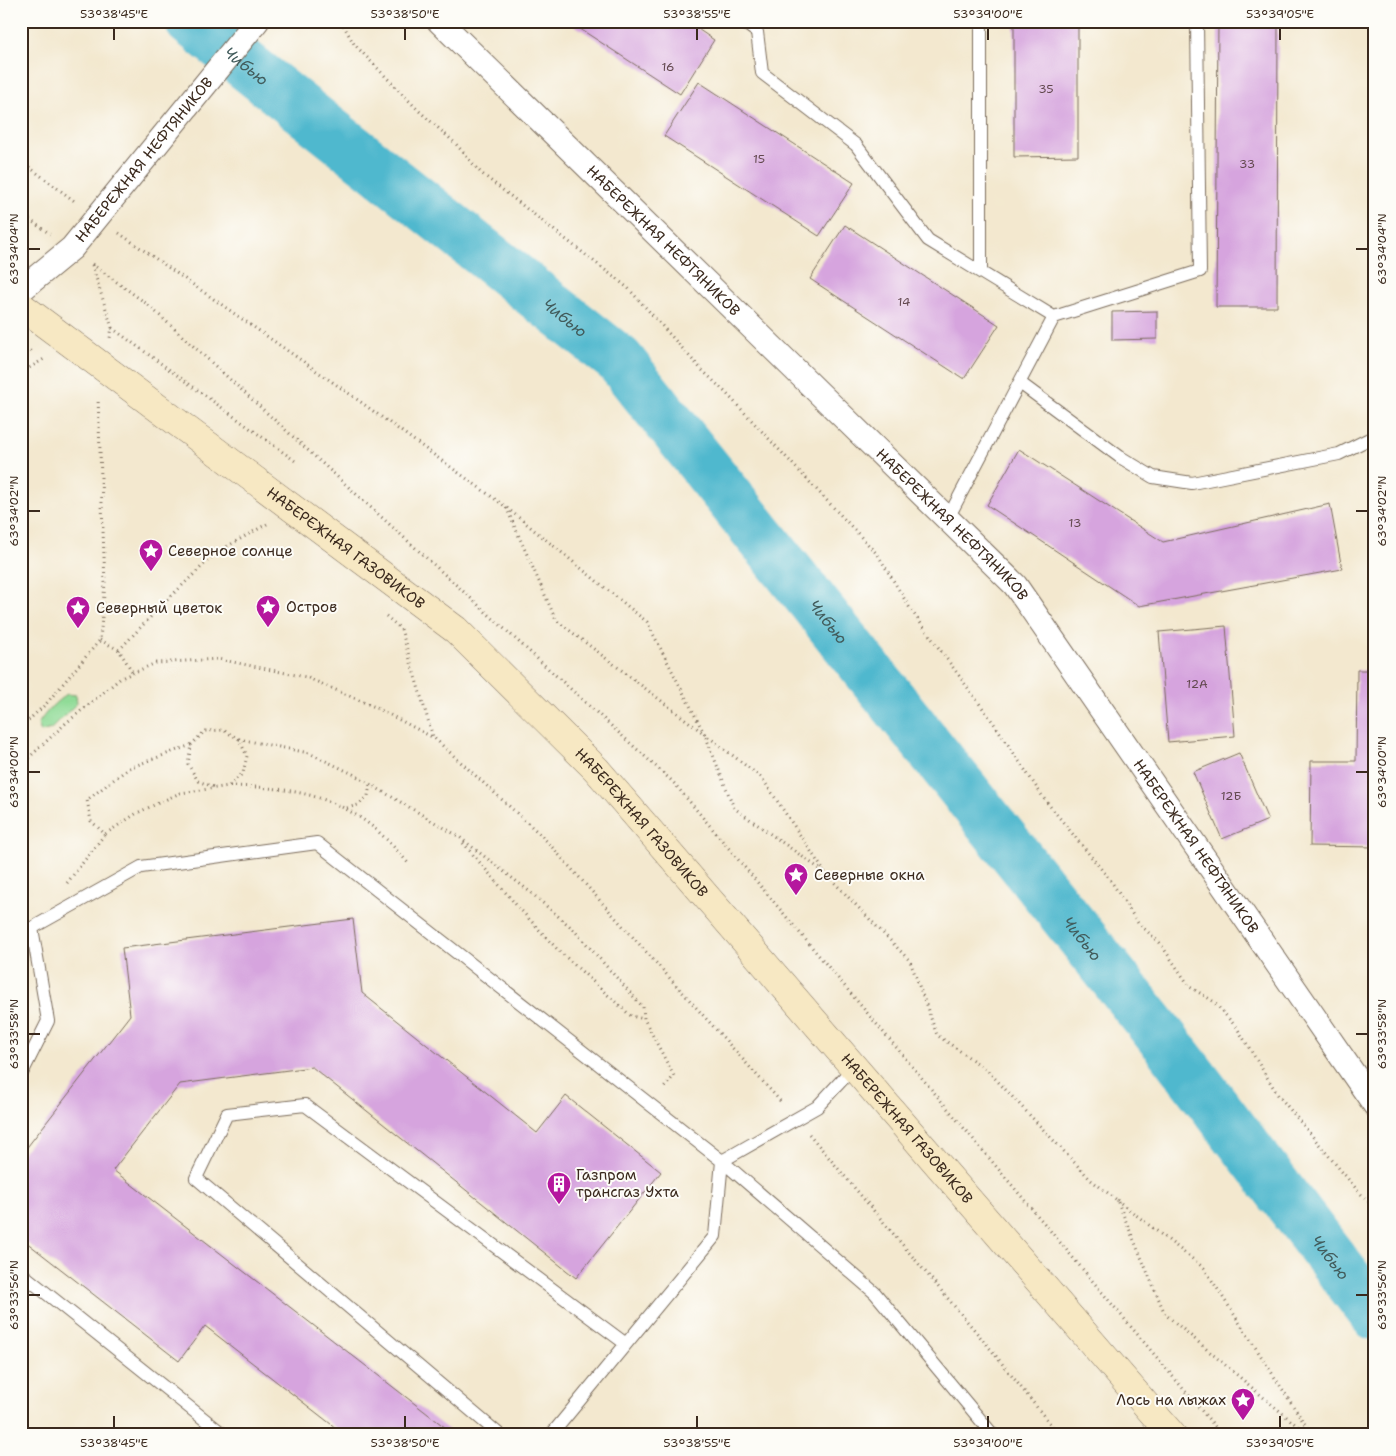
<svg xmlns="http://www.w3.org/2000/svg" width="1396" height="1456" font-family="'Shantell Sans',sans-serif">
<rect width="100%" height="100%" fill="#fdfcf7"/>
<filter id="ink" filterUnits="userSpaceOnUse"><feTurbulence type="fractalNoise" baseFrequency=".02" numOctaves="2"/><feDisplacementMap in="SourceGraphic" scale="10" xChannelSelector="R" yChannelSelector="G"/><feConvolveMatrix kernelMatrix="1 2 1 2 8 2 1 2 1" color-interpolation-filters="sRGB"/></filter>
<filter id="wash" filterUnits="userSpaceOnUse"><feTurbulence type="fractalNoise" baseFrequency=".0096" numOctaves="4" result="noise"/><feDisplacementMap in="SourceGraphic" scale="20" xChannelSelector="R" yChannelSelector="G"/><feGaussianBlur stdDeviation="1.12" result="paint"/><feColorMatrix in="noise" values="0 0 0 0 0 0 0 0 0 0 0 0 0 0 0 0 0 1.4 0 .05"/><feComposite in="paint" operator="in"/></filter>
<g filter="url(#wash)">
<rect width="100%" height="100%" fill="#f3e8cf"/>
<path fill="#90db97" stroke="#66825a" d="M67,694L76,695L77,703L51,729L41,732L38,724C46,712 55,702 67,694Z"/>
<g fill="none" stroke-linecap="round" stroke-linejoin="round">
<path stroke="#50b8ce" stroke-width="51" id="s1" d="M190,21L619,360L1164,1040L1375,1315"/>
</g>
<g id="blocks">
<path fill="#d6a4de" d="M568,21H686L714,40L680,94Z
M1014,21H1078V156L1014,157Z
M1218,21H1278L1277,307H1216Z
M699,82L854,183L819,236L664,136Z
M845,225L999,325L964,379L810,279Z
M1157,311V339L1112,340V312Z
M1019,449L1163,542L1330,504L1342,569L1139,606L987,505Z
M1226,626L1235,736L1168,742L1159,632Z
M1357,670H1375V847L1310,846L1311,761H1356Z
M1239,753L1268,820L1222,839L1193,772Z
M353,919L362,993L537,1133L566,1096L661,1172L576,1278L312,1067L180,1084L113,1170L455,1435H345L205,1326L179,1361L21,1238V1155L130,1015L122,948Z"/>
</g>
</g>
<g filter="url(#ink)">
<use href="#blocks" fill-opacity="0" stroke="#7b6c5c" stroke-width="1"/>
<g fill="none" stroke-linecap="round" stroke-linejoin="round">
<defs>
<path id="lane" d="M742,21L757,32L762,73L856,145L928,240L1054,317L948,518
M981,21V272
M1054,317L1200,271L1197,21
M1020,383L1120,457L1153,477L1192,483L1339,454L1375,436
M21,928H32L141,867L317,843L722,1161L817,1107L854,1067
M21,1075L48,1021L32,928
M722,1161L875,1293L993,1435
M21,1273L224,1435
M500,1435L196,1178L227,1114L305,1105L626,1344
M551,1435L715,1236L722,1161"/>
<g id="street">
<path id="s2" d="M439,21L1015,585L1375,1105"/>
<path id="s3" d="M21,290L72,248L257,21"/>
</g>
<g id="secondary">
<path id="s4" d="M21,306L456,630L596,769L1172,1435"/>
</g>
</defs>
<use href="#lane" stroke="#7b6c5c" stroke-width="14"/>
<use href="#street" stroke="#7b6c5c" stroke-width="26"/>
<use href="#secondary" stroke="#7b6c5c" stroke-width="29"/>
<path stroke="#7b6c5c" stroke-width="3" stroke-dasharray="1 4" stroke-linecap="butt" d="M341,21L354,44L418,110L455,143L481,173L628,288L700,368L726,393L878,555L911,610L995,725L1045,800L1111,881L1138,923L1160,943L1190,987L1213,1001L1237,1028L1278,1095L1358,1191L1375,1208
M21,161L77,203
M21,174L23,163
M21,214L50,234
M119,233L351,395L506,507L556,620L762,778L826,874L910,961L937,1035L987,1070L1091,1180L1117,1200L1165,1314L1308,1435
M92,264L147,304L673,782L1222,1435
M92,265L112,328L110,338
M112,328L298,463
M21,346L34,353
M21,373L44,359
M507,508L647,622L705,735L734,808L824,872
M386,616L401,629L433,737L542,836L782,1103
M100,640L119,650L133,673
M119,650L164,603L217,552L267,524
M21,727L46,704L100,640L105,583L98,398
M239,739L309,753L353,774L458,836L529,891L573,929L643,1007L644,1019L674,1076L663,1089
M191,745L129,768L87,800L91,821L105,834L137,813L180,793L216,788L229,786L243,773L247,756L239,739L223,730L205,731L191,745L188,764L198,781L216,788
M21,765L65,724L121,678L156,663L218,659L306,677L375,707L432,737
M230,786C287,787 339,794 383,836C392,844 400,854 409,864
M347,808L358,805L368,796L370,784
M463,843L518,907L558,950L631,1016L644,1019
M67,883L105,834
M809,1134L988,1346L1059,1435
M1117,1200L1204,1268L1312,1435"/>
<use href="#lane" stroke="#fff" stroke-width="12"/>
<use href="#street" stroke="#fff" stroke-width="24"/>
<use href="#secondary" stroke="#f7e8c3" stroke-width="28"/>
</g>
</g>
<path fill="none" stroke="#3b2a1e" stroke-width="2" d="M114,28V40M405,28V40M697,28V40M988,28V40M1280,28V40M28,249H40M1356,249H1368M28,511H40M1356,511H1368M28,772H40M1356,772H1368M28,1034H40M1356,1034H1368M28,1295H40M1356,1295H1368M114,1416V1428M405,1416V1428M697,1416V1428M988,1416V1428M1280,1416V1428"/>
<defs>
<symbol id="sight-pin" viewBox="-11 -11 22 30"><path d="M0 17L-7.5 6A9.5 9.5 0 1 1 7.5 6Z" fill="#b5179e" stroke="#fdfcf7"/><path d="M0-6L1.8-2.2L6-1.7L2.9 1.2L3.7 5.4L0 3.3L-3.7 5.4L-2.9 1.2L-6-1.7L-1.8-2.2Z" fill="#fff"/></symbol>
<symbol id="building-pin" viewBox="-11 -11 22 30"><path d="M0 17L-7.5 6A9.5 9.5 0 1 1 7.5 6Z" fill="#b5179e" stroke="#fdfcf7"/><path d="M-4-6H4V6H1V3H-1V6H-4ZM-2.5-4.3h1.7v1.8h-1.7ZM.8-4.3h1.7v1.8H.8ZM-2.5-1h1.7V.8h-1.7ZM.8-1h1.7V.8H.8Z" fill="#fff"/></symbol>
</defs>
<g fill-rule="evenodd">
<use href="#sight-pin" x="137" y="537" width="28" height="38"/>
<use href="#sight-pin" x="254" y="593" width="28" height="38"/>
<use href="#sight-pin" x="64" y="594" width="28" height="38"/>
<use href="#sight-pin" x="782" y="861" width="28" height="38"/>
<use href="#building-pin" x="545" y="1170" width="28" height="38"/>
<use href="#sight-pin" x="1229" y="1386" width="28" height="38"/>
</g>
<g text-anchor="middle" stroke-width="4" stroke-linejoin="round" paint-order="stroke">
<g font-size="12" fill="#62484e">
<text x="668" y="71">16</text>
<text x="1046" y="93">35</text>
<text x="759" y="163">15</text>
<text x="1247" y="168">33</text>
<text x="904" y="306">14</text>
<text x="1075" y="527">13</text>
<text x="1197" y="688">12А</text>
<text x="1231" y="800">12Б</text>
</g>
<g font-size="15" fill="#3b2a1e" stroke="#fdfcf7">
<text dy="5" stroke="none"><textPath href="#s3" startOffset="180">НАБЕРЕЖНАЯ НЕФТЯНИКОВ</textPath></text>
<text dy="5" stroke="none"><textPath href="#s2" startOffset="314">НАБЕРЕЖНАЯ НЕФТЯНИКОВ</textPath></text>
<text dy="5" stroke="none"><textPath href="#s2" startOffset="719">НАБЕРЕЖНАЯ НЕФТЯНИКОВ</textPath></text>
<text dy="5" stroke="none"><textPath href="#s4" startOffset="405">НАБЕРЕЖНАЯ ГАЗОВИКОВ</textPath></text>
<text dy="5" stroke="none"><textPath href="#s4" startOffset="810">НАБЕРЕЖНАЯ ГАЗОВИКОВ</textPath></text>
<text dy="5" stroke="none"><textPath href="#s2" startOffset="1124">НАБЕРЕЖНАЯ НЕФТЯНИКОВ</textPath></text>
<text dy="5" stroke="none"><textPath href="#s4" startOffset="1215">НАБЕРЕЖНАЯ ГАЗОВИКОВ</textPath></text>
</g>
<g font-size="15" fill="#3b2a1e" stroke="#fdfcf7" text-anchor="start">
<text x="168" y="556">Северное солнце</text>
<text x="286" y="612">Остров</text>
<text x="96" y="613">Северный цветок</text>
<text x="814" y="880">Северные окна</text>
<text x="576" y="1180">Газпром<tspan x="576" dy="17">трансгаз Ухта</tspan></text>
<text x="1226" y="1405" text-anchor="end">Лось на лыжах</text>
</g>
<g font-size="16" font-style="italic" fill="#425c5c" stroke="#fdfcf7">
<text dy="6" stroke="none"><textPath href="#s1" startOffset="72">Чибью</textPath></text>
<text dy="6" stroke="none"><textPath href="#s1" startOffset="478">Чибью</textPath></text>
<text dy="6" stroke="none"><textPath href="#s1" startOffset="882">Чибью</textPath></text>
<text dy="6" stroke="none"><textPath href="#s1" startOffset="1288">Чибью</textPath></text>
<text dy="6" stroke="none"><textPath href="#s1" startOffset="1692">Чибью</textPath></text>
</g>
</g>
<rect width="1396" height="1456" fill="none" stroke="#fdfcf7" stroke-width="55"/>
<rect x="28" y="28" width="1340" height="1400" fill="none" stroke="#3b2a1e" stroke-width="2"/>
<g font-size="12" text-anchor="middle" fill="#3b2a1e">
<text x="114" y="18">53°38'45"E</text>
<text x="405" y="18">53°38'50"E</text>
<text x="697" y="18">53°38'55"E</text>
<text x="988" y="18">53°39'00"E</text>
<text x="1280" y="18">53°39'05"E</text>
<text transform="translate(14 249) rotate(-90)" y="4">63°34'04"N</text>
<text transform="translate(1382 249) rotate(-90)" y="4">63°34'04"N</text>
<text transform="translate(14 511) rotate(-90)" y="4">63°34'02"N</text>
<text transform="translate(1382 511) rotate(-90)" y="4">63°34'02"N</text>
<text transform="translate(14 772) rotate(-90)" y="4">63°34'00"N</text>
<text transform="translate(1382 772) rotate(-90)" y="4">63°34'00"N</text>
<text transform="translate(14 1034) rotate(-90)" y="4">63°33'58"N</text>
<text transform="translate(1382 1034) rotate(-90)" y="4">63°33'58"N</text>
<text transform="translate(14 1295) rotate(-90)" y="4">63°33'56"N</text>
<text transform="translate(1382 1295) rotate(-90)" y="4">63°33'56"N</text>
<text x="114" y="1447">53°38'45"E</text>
<text x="405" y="1447">53°38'50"E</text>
<text x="697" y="1447">53°38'55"E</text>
<text x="988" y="1447">53°39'00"E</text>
<text x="1280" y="1447">53°39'05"E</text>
</g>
</svg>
